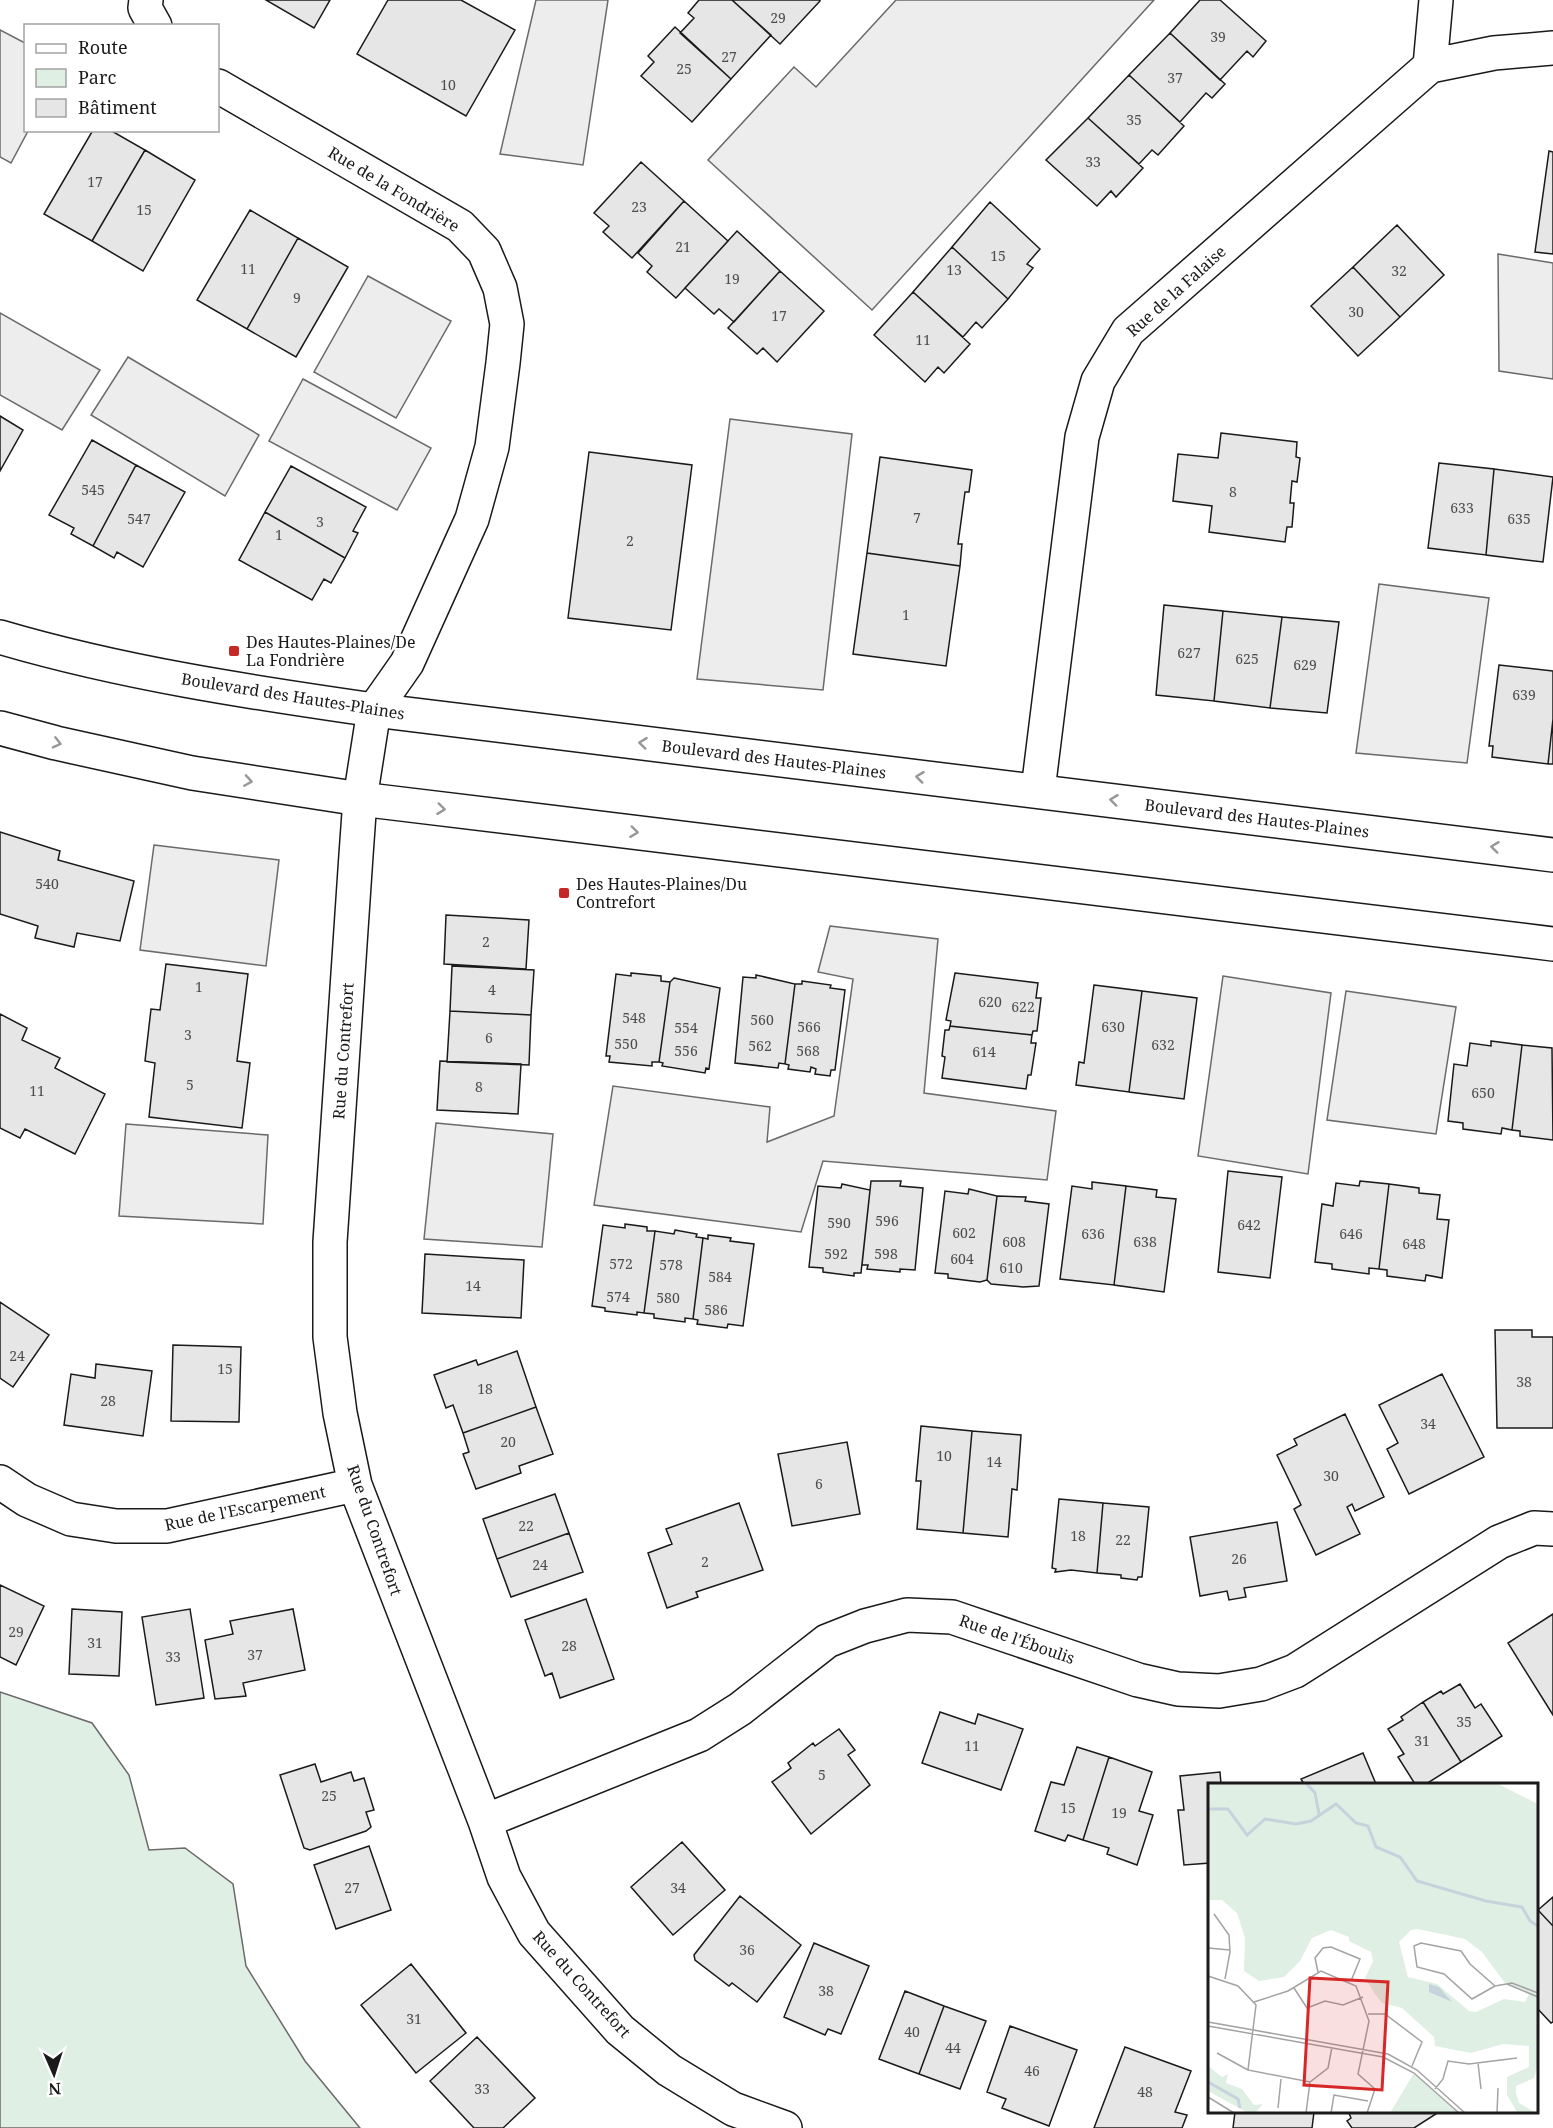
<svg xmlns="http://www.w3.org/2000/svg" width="1553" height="2128" font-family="'Noto Serif',serif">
<rect width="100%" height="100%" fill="#fff"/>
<path fill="#e0efe3" stroke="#6a6a6a" stroke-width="1.5" d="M0,1692L92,1723L129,1775L149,1850L185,1848L233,1884L246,1966L305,2061L360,2128H0Z"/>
<path fill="#ededed" stroke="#6a6a6a" stroke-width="1.5" d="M536,0H608L583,165L500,154Z
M896,0H1154L872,310L708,160L794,67L816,87Z
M0,30L25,43L26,130L28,131L11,163L0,157Z
M1498,254L1553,263V379L1499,371Z
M368,276L451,321L396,418L314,372Z
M0,313L100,370L62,430L0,395Z
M128,357L259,435L225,496L91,415Z
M303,379L431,448L397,510L269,441Z
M730,419L852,434L823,690L697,679Z
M1379,584L1489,598L1467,763L1356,753Z
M154,845L279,860L266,966L140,950Z
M830,926L938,939L924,1093L1056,1111L1047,1180L823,1161L801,1232L594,1205L613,1086L770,1107L767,1142L834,1116L853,979L818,972Z
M1223,976L1331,993L1308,1174L1198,1156Z
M1346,991L1456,1007L1436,1134L1327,1120Z
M436,1123L553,1134L542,1247L424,1239Z
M126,1124L268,1135L263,1224L119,1216Z"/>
<path fill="#e6e6e6" stroke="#1a1a1a" stroke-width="1.5" d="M266,0H330L314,28Z
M388,0H461L515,30L466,116L357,54Z
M699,0H732L771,35L731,79L680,33L694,18L688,13Z
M732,0H820V1L780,44Z
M1200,0H1220L1266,41L1253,57L1247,51L1220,80L1170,33Z
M675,27L731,79L692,122L641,76L654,62L648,56Z
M1170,33L1225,84L1212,98L1206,93L1180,122L1129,75Z
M1129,75L1184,126L1158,155L1152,150L1139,164L1088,118Z
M1088,118L1143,168L1116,197L1111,191L1097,206L1046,160Z
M93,130H110L145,150L92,241L44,214Z
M145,150L195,180L143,271L92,241Z
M1549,151L1553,152V254L1535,252Z
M641,162L684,201L632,258L603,232L609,226L594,213Z
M684,201L728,241L676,298L647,272L652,266L638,253Z
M990,202L1040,249L1027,264L1033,268L1008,299L952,247Z
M250,210L298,238L247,329L197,300Z
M1397,225L1444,275L1400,317L1353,267Z
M737,231L780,271L734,322L719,309L714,314L685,288Z
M298,238L348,267L296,357L247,329Z
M952,247L1008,299L982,328L976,322L963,337L913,292Z
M1353,267L1400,317L1358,356L1311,306Z
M780,271L824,311L777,362L763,348L757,354L728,328Z
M913,292L970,344L944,373L938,367L925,382L874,335Z
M0,416L23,430L0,471Z
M1221,433L1297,442L1296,457L1300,458L1297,482L1292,481L1290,503H1294L1292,527H1287L1285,542L1209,532L1212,506L1173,501L1178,454L1218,458Z
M92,440L136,465L93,546L71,534L74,528L49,515Z
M589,452L692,465L671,630L568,618Z
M880,457L972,470L969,492H965L958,544H962L960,566L867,553Z
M1439,463L1494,469L1486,555L1428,548Z
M136,465L185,492L143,567L117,552L114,558L93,546Z
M291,466L366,507L353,531L358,533L345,558L265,512Z
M1494,469L1553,477L1543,562L1486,555Z
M265,512L345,558L331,583L324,579L312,600L239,560Z
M867,553L960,566L946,666L853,654Z
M1164,605L1223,611L1214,701L1156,695Z
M1223,611L1282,617L1270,708L1214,701Z
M1282,617L1339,622L1327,713L1270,708Z
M1499,665L1553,671V719L1548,764L1492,757L1493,746H1489Z
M1553,719V764H1548Z
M0,832L60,851L58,860L134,881L120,941L77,933L74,947L35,938L38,926L0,914Z
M446,915L529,920L526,969L444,964Z
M166,964L248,974L237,1061L250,1063L242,1128L149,1117L155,1063L145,1061L151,1009L160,1010Z
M452,966L534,970L531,1015L450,1011Z
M631,973L661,976V981L670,982L659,1062H652V1066L609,1062L610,1056H606L616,974L631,976Z
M955,973L1038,983L1036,998H1041L1037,1031H1033L1032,1035L950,1026L951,1021L946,1020Z
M756,975L795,984L785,1064L779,1063L778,1068L735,1063L743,977L756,978Z
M674,978L720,988L709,1069L706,1068L705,1073L662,1066L663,1063L659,1062L670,982Z
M802,981L831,985L830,988L845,990L835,1070H831L830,1076L815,1074L816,1069L811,1067L810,1072L788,1069L789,1065L785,1064L795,984H802Z
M1094,985L1142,991L1129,1092L1076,1085L1079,1062L1084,1063Z
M1142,991L1197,998L1184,1099L1129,1092Z
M450,1011L531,1015L529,1065L447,1062Z
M0,1014L27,1028L22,1040L60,1058L55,1068L105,1094L75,1154L25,1129L20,1138L0,1128Z
M950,1026L1032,1035L1031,1043H1036L1031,1075H1028L1026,1089L942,1078L945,1057L942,1056L945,1030H949Z
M1491,1041L1522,1045L1512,1130L1502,1128L1501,1134L1463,1129V1123L1448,1121L1454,1064L1467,1066L1470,1043L1491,1046Z
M1522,1045L1552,1048L1553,1140L1520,1136V1131L1512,1130Z
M440,1061L521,1064L518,1114L437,1110Z
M1228,1171L1282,1177L1270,1278L1218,1272Z
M871,1181H901L900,1186L923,1188L915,1270L900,1269V1272L867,1269L868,1265H862Z
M1360,1181L1389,1184L1379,1269L1369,1268V1274L1332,1269V1264L1315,1262L1322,1204L1333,1206L1336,1183L1359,1186Z
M1092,1182L1126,1186L1114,1285L1060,1279L1072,1186L1092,1189Z
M842,1184L870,1190L861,1273H854V1276L823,1272V1268L809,1267L818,1186L841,1188Z
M1389,1184L1419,1188V1193L1440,1195L1437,1219L1449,1220L1442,1278L1426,1275L1425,1281L1387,1276V1270L1379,1269Z
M1126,1186L1157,1190L1156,1197L1176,1199L1164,1292L1114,1285Z
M969,1189L997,1196L987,1280L980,1282L948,1278V1274L935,1273L945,1191L968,1194Z
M997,1196L1026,1197L1025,1201L1049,1204L1039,1286L1023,1287L991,1284L987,1280Z
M625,1224L647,1227V1231H655L644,1313L637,1312V1315L605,1311V1308L592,1306L603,1225L625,1228Z
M675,1230L697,1234L696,1237L703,1238L693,1319L685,1318V1322L654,1318V1314L644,1313L655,1231L674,1234Z
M708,1235L731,1238L730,1241L754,1244L743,1326L728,1324L727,1328L697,1324L698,1320L693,1319L703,1238L708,1239Z
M425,1254L524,1260L521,1318L422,1313Z
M0,1302L49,1335L13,1387L0,1378Z
M1495,1330H1532V1337H1553V1428H1497Z
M173,1345L241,1347L239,1422L171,1421Z
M517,1351L536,1407L463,1433L453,1405L446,1408L434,1375L476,1360L478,1365Z
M96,1364L152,1371L143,1436L64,1425L71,1374L95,1378Z
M1442,1374L1484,1457L1409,1494L1387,1449L1398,1443L1379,1405Z
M536,1407L553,1454L519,1466L521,1473L476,1489L463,1454L469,1452L463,1433Z
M1345,1414L1384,1497L1355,1511L1352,1504L1347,1507L1360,1534L1316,1555L1294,1509L1301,1505L1277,1455L1297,1445L1294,1439Z
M921,1426L972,1431L963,1533L917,1529L921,1481H916Z
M972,1431L1021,1435L1017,1490L1012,1489L1008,1537L963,1533Z
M847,1442L860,1514L792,1526L778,1454Z
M555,1494L569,1533L497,1559L483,1519Z
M1059,1499L1103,1503L1097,1573L1071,1570L1055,1572L1056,1569L1052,1568Z
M739,1503L763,1570L696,1592L698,1597L667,1608L648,1553L672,1544L666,1529Z
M1103,1503L1149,1507L1142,1577H1138L1137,1580L1121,1578V1575L1097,1573Z
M1277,1522L1287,1581L1244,1588L1246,1597L1229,1600L1227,1591L1200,1596L1190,1537Z
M569,1533L583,1572L511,1597L497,1559Z
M0,1585L44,1606L16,1665L0,1657Z
M586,1599L614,1679L560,1698L552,1673L545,1676L525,1620Z
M72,1609L122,1612L119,1676L69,1674Z
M190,1609L204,1698L156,1705L142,1617Z
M293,1609L305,1670L243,1683L246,1696L215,1699L205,1640L233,1634L230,1621Z
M1553,1614V1715L1508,1643Z
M1460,1684L1475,1708L1481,1704L1502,1736L1461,1762L1423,1702L1441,1691L1443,1694Z
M1423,1702L1461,1762L1426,1784H1415L1398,1757L1404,1754L1388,1729L1403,1720L1401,1717Z
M940,1712L975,1724L978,1714L1023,1729L1001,1790L922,1763Z
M839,1729L855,1750L848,1755L870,1785L811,1834L772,1782L791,1768L788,1763L813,1743L815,1746Z
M1077,1747L1109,1757L1083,1840L1068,1835L1065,1841L1035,1831L1051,1782L1064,1785Z
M1363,1753L1376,1784H1304L1301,1779Z
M1109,1757L1152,1772L1139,1811L1153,1815L1137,1865L1107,1854L1109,1848L1083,1840Z
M315,1764L321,1782L351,1772L354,1781L364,1778L374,1810L366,1812L371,1827L366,1831L310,1850L304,1848L280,1775Z
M1220,1772L1221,1784H1210V1863L1184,1865L1178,1810H1184L1180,1776Z
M682,1842L725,1890L673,1935L631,1887Z
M369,1846L391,1910L336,1929L314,1865Z
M740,1896L801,1945L757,2002L732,1983L729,1986L695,1960L694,1955Z
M1553,1897V1926L1538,1910Z
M1538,1910L1553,1926V2022L1551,2023L1536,2007V1911Z
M814,1943L869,1966L841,2034L828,2029L825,2035L784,2017Z
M411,1964L466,2033L416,2073L361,2005Z
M905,1991L944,2006L919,2074L879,2059Z
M944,2006L986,2021L960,2089L919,2074Z
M1010,2026L1077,2050L1049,2126L1002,2108L1006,2099L987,2092Z
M477,2037L535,2098L503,2128H474L430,2081Z
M1125,2047L1191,2071L1175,2112L1187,2115L1182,2128H1094Z
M1235,2112H1314L1312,2128H1233Z
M1351,2112H1439L1414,2128H1352L1347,2121L1351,2118L1349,2113Z"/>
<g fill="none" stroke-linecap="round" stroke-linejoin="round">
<defs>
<path id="street" d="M146,0L145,8L155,26
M1430,66L1436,0
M218,86L460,226L484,251L500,288L507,324L503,363L492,447L472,519L407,663L374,710L360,799L356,855L330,1242V1337L340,1413L355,1485L485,1821L504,1877L534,1933L620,2030L669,2070L733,2109L785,2128
M1038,790L1082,437L1098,381L1128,331L1430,66L1494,53L1553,48
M0,1482L27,1500L71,1519L116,1526H167L355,1485
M485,1821L699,1735L740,1709L827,1641L865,1626L907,1615L952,1617L1138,1680L1178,1689L1219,1691L1261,1684L1295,1671L1499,1542L1534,1528L1553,1529"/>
<path id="secondary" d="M0,637C122,673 249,692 374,710L1553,855
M0,728L56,743L192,773L360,799L1553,944"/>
</defs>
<use href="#street" stroke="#1a1a1a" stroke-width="36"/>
<use href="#secondary" stroke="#1a1a1a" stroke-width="36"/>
<use href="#street" stroke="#fff" stroke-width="33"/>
<use href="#secondary" stroke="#fff" stroke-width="33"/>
</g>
<defs><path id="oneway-chevron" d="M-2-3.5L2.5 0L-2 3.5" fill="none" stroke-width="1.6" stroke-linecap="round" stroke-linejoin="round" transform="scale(1.5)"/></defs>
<g stroke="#989898">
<use href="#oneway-chevron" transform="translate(57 743) rotate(14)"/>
<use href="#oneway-chevron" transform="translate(643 743) rotate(-173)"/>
<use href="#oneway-chevron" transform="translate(920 777) rotate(-173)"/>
<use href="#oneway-chevron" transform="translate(248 781) rotate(9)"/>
<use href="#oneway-chevron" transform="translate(1114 800) rotate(-173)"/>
<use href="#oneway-chevron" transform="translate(441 809) rotate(7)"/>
<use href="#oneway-chevron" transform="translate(634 832) rotate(7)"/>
<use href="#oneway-chevron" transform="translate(1495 847) rotate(-173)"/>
</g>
<g fill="#c62828" stroke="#fff" stroke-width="2">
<rect x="228" y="645" width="12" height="12" rx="3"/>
<rect x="558" y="887" width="12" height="12" rx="3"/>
</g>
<g text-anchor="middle" stroke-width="4.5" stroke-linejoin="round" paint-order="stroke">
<g font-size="14" fill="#4d4d4d">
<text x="778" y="23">29</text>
<text x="1218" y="42">39</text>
<text x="729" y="62">27</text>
<text x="684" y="74">25</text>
<text x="1175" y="83">37</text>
<text x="448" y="90">10</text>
<text x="1134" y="125">35</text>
<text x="1093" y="167">33</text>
<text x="95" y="187">17</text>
<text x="639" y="212">23</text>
<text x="144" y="215">15</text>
<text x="683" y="252">21</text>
<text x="998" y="261">15</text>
<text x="248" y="274">11</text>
<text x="954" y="275">13</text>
<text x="1399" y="276">32</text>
<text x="732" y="284">19</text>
<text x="297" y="303">9</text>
<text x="1356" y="317">30</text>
<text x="779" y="321">17</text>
<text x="923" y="345">11</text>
<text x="93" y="495">545</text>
<text x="1233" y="497">8</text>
<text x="1462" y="513">633</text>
<text x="917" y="523">7</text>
<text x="139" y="524">547</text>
<text x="1519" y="524">635</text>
<text x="320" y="527">3</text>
<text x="279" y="540">1</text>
<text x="630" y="546">2</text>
<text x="906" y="620">1</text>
<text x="1189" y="658">627</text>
<text x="1247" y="664">625</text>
<text x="1305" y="670">629</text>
<text x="1524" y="700">639</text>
<text x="47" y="889">540</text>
<text x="486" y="947">2</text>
<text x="199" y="992">1</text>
<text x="492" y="995">4</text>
<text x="990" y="1007">620</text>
<text x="1023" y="1012">622</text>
<text x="634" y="1023">548</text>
<text x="762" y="1025">560</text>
<text x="809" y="1032">566</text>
<text x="1113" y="1032">630</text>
<text x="686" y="1033">554</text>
<text x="188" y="1040">3</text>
<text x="489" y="1043">6</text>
<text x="626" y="1049">550</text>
<text x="1163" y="1050">632</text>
<text x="760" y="1051">562</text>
<text x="686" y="1056">556</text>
<text x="808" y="1056">568</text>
<text x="984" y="1057">614</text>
<text x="190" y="1090">5</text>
<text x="479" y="1092">8</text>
<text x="37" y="1096">11</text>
<text x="1483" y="1098">650</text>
<text x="887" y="1226">596</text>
<text x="839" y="1228">590</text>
<text x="1249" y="1230">642</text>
<text x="964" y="1238">602</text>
<text x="1093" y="1239">636</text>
<text x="1351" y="1239">646</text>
<text x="1014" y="1247">608</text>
<text x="1145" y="1247">638</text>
<text x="1414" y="1249">648</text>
<text x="836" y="1259">592</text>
<text x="886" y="1259">598</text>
<text x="962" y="1264">604</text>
<text x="621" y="1269">572</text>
<text x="671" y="1270">578</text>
<text x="1011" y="1273">610</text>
<text x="720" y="1282">584</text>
<text x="473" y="1291">14</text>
<text x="618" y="1302">574</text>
<text x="668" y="1303">580</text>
<text x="716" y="1315">586</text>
<text x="17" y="1361">24</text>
<text x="225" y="1374">15</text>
<text x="1524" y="1387">38</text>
<text x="485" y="1394">18</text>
<text x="108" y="1406">28</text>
<text x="1428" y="1429">34</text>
<text x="508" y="1447">20</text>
<text x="944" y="1461">10</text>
<text x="994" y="1467">14</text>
<text x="1331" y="1481">30</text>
<text x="819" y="1489">6</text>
<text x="526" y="1531">22</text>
<text x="1078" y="1541">18</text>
<text x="1123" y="1545">22</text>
<text x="1239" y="1564">26</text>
<text x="705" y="1567">2</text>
<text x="540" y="1570">24</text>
<text x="16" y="1637">29</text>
<text x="95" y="1648">31</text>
<text x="569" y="1651">28</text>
<text x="255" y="1660">37</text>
<text x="173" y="1662">33</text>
<text x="1464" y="1727">35</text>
<text x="1422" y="1746">31</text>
<text x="972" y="1751">11</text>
<text x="822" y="1780">5</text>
<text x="329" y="1801">25</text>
<text x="1068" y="1813">15</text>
<text x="1119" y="1818">19</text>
<text x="352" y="1893">27</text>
<text x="678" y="1893">34</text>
<text x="747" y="1955">36</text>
<text x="826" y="1996">38</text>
<text x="414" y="2024">31</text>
<text x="912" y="2037">40</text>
<text x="953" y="2053">44</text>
<text x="1032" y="2076">46</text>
<text x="482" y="2094">33</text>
<text x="1145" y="2097">48</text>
</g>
<g font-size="16" fill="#1a1a1a" stroke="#fff">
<text transform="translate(394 189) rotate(31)" y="6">Rue de la Fondrière</text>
<text transform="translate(1176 291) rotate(-42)" y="6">Rue de la Falaise</text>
<text transform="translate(293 696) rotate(9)" y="6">Boulevard des Hautes-Plaines</text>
<text transform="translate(774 759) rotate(7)" y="6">Boulevard des Hautes-Plaines</text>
<text transform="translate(1257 818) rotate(7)" y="6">Boulevard des Hautes-Plaines</text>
<text transform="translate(343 1051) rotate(-86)" y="6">Rue du Contrefort</text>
<text transform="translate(245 1508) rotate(-12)" y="6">Rue de l'Escarpement</text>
<text transform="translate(375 1530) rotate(71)" y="6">Rue du Contrefort</text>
<text transform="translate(1017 1639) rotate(19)" y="6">Rue de l'Éboulis</text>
<text transform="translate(582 1984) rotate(48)" y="6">Rue du Contrefort</text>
</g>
<g font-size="16" fill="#1a1a1a" stroke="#fff" text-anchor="start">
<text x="246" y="648">Des Hautes-Plaines/De<tspan x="246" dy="18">La Fondrière</tspan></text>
<text x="576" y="890">Des Hautes-Plaines/Du<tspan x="576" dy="18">Contrefort</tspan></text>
</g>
</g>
<g transform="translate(1208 1783)">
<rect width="330" height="330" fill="#fff"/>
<path d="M0,0H288L330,21V282L326,295L308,303V310L311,320L328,330L309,329L299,312V294L321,284V263L295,261L263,270L227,263L226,254L194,225L174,220L167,211L157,195L165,178L163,169L141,158V154L123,147L104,155L92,178L76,194L51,198L36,188L37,155L29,130L14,117H0ZM210,146L257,156L274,169L297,200L321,211L317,219L296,216L268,229L261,228L229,201L200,194L191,159L203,147ZM0,283L14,294L20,291L18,300L34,306L46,322L55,321L47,330H40L0,308ZM206,290L251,330H182Z" fill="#e0efe3" fill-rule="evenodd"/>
<path d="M221,201L231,204L244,219L221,209Z" fill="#c6d2dc"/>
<path fill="none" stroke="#c6d2dc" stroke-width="3" d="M98,0L107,10L111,31M0,26H20L39,52L57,36L88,41L103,38L128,21L148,40L160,43L168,64L192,74L209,98L278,118L314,124L322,138L330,143M0,299L30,316L32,325"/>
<path fill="none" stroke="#a3a3a3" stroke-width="1.5" d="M6,131L21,152L22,169L17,196M0,165L22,167M110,189L107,175L115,165L123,164L152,176L143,198M0,193L30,203L48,222L40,287L102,299L120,285L124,264M299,201L330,214M287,203L264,216L236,191L209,184L206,163L213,160L253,168L262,181L287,203L304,200L330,210M86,205L99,225L117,218L135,222L155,214M46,219L80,208L113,188L148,203L161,238L150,291L167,306L159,330M160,231H177L214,259L204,283M0,239L180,271L209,287L257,330M0,243L175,274L206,290L251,330M9,270L40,287M270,280L273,306M227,306L235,296L240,278L261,281L309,275M0,314L26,330M70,325L73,296M98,330L102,299M123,330L126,312L160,318M289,330L290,305"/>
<path fill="#d62828" fill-opacity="0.15" stroke="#d62828" stroke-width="3" d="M102,195L180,199L174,307L96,302Z"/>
<rect width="330" height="330" fill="none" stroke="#1a1a1a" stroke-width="3"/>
</g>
<rect x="24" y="24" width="195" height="108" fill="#ffffff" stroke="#a3a3a3" stroke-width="1.5"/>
<rect x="36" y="44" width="30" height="9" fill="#ffffff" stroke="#a3a3a3" stroke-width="1.5"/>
<text x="78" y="54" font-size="18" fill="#1a1a1a">Route</text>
<rect x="36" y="69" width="30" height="18" fill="#e0efe3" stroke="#a3a3a3" stroke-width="1.5"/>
<text x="78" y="84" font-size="18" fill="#1a1a1a">Parc</text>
<rect x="36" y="99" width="30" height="18" fill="#e6e6e6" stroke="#a3a3a3" stroke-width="1.5"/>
<text x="78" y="114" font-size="18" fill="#1a1a1a">Bâtiment</text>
<g transform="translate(54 2074) rotate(177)" stroke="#ffffff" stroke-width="4.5" paint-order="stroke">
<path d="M0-4.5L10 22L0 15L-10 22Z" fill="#1a1a1a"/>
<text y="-9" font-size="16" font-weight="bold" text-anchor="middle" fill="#1a1a1a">N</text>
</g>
</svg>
